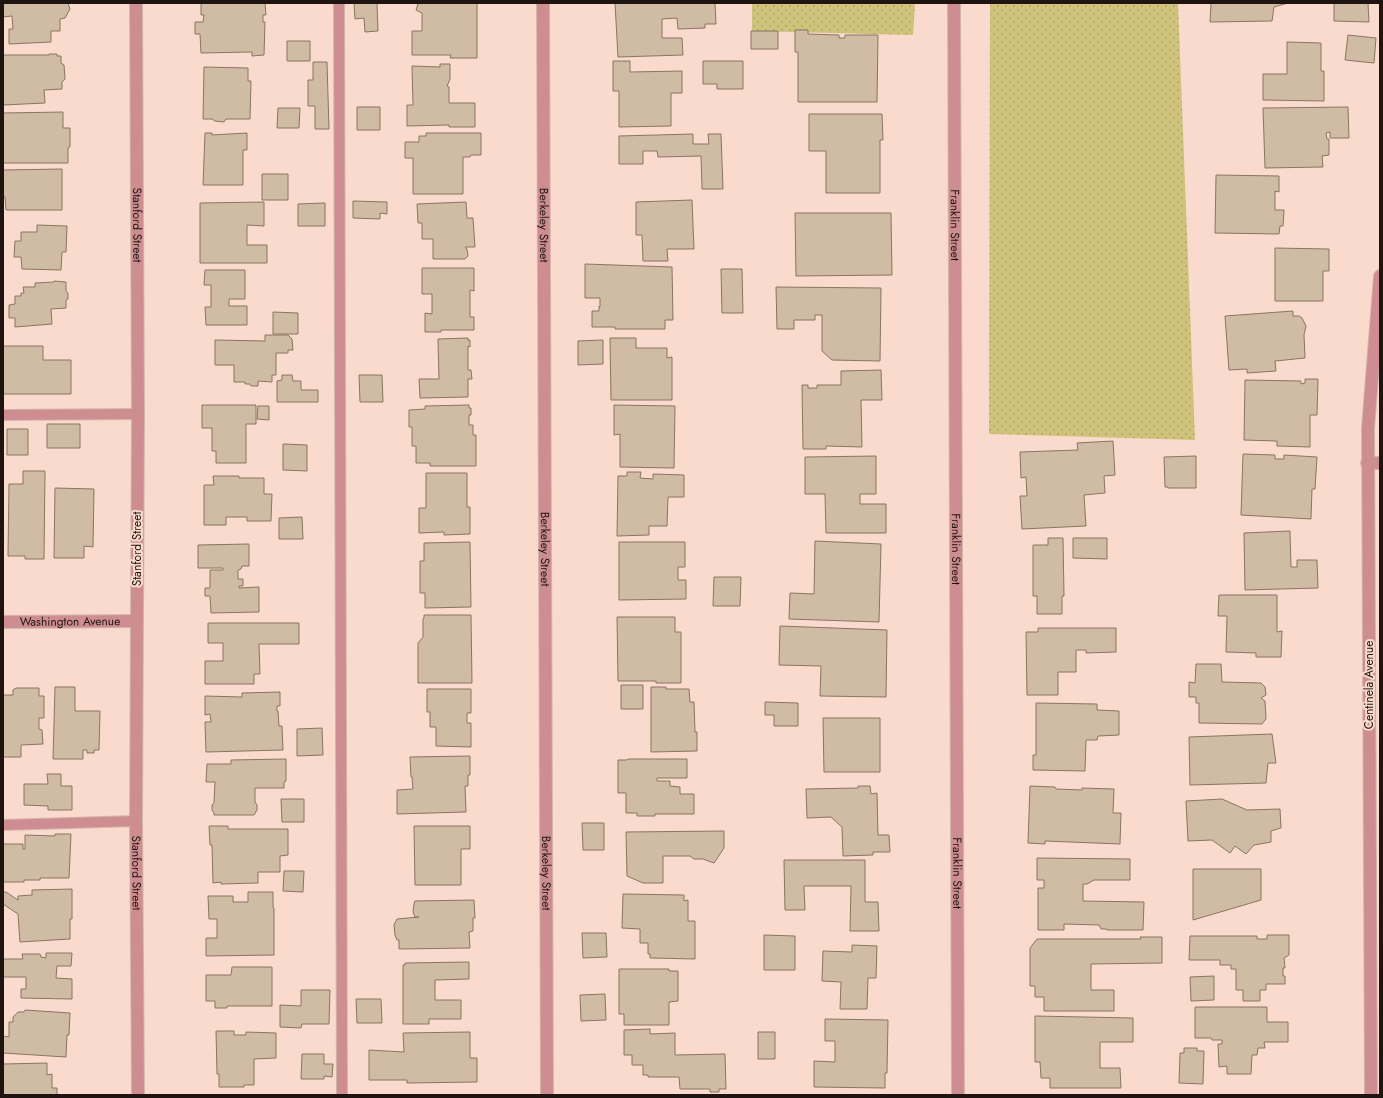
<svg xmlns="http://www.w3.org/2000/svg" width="1383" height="1098" font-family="Jost,sans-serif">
<defs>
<pattern id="park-dots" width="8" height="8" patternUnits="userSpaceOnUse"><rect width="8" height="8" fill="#cfc27b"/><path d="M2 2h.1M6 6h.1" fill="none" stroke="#b1a669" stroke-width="1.8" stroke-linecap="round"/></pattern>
</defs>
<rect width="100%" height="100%" fill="#fadacd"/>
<path fill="url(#park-dots)" d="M752,3H915L913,35L752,31Z
M990,3H1178L1195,440L989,434Z"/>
<path fill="#d0bba4" stroke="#887660" d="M3,3H68L70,9L65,18L60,19V31H51V42L9,44V29H13L12,16L3,17Z
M201,3H265L266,15H263V22H265L264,55L252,56V52L201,53L200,34H195V22H203L204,15H201Z
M354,3H377L378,31L365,32L364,18L355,19Z
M420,3H477V58H450L451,55H412V31H422V13L416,10L418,4Z
M615,3H715L716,24H705V28L678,29L677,18L662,19V38H682L683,55L618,57Z
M1211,3H1288L1274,7L1272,21L1210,22Z
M1334,3H1368L1369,22L1334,21Z
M795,30H808V34L839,35V38H845V35H878L877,102H798V52H795Z
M751,31H778V49H751Z
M1348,35L1376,38L1374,63L1345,60Z
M287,41H310V61H287Z
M1287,42L1321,43V71H1324V101L1263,100V74H1287Z
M49,54H57V56H61V63L64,65L65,79L62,82V89L44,90L45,103L3,105V55H49Z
M613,61H630V72L682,71V93H671V126L619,127V91H613Z
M703,61H743V89H717V84H703Z
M313,62H327L329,129H315V106H308V80H313Z
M440,64H450V79L447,86L449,87V103H475V127H449V125L407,126V105H413L412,66L440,67Z
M204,67L248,68V81H251L250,119H226L224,122L215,121L212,119H203Z
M357,107H380V130H357Z
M1348,107L1349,138H1330V132L1326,133L1327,139H1329V155L1322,156L1323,167L1265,168L1263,108Z
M278,108H300L299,128H277Z
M63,112V128H70V147L68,148V163H3V113Z
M809,114H882L883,140H880V193H826V151H809Z
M205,133H212V135L247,133V150H243V185H203Z
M426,133H481V155H471L470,157H463V194H413V158H405V142H419V136H426Z
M693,134V144H709L708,134H721L723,189H702L701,156L658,157L657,151H643V164H619V136Z
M62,169V210H6L5,197H3V170Z
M262,174H288V200H262Z
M1216,175L1279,176V192L1275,191V210H1284L1283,226H1280L1279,234L1215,233Z
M692,200L694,249H667L668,261H643L642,235H636V202Z
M353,201L387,202V214L380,213V219L353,218Z
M264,202V226L247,225V245H267V263H200V203Z
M466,202L467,218H473L475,247H465L467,249L468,256L465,259H433V239H422V223H418L417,204Z
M325,203V226H298V204Z
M795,213H891L892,275L796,276Z
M37,225L67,226L66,252H62L61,270L22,269L21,257H14L15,241H21V232H37Z
M1275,248L1329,249V271H1323V301H1275Z
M585,264L672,267L673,320H665V329H615V327H592V311H599V306L600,307V298H585Z
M422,268H474V291L470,290V317H474V330H441V332H425V313L432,314V294H422Z
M721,269H742L743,313H722Z
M205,270H245V299H229V306H247V325H206L205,307H211V285H204Z
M54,281L66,282V291L68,293V299L66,300V308L51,309L52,324L15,327V318H9V305L15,304V296H21V293H24L23,287H35V283L54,282Z
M776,287L881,288L880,361L832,360L822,351V315H815V320H794V329H777Z
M1293,311V316H1299L1302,318L1306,326L1304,335L1305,358L1275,361L1276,371L1247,373V369L1229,370L1225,316Z
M273,312L298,313V334H273Z
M265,335H288L292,339L293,350H288V353H276V375H272V382L258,381V386H251L250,384H245V382H234V365H215V340L265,341Z
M468,338V340H470V347L468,346V370H471L472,379H468V397L420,398L419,379H439L438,339Z
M610,338H636V348H667V358L672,357V400H611Z
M603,340V364L578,365V341Z
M3,346H43V360H71V394H3Z
M881,370L882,400H861L862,447L826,446V449H803L802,385H808V388H817V385H841V371Z
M282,375H292L293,381H301V390H318V402H277V381L282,380Z
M359,375H382L383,402H360Z
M1305,379H1318L1317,415H1310V447L1277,446V441L1244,440L1245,380L1301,381V384L1305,383Z
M202,405H256V424H246V463H216V451H212V428H202Z
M469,405V408H471V415H469V425H473V435H476V466H430V463H416V446H412V427H409V410L425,409V406Z
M614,405L675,406L674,468L620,467V434L614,435Z
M258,406H269V420L257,419Z
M47,424H80V448H47Z
M7,429H28V455H7Z
M1113,441L1115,475L1104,476L1105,493L1084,495L1086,526L1022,529L1020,496H1027L1026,477L1021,478L1020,452L1078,450L1077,443Z
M283,444L307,445V471L283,470Z
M1243,454L1275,455V459H1284V455L1317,457L1315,489H1312L1311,519L1241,515Z
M876,456V494H860V504H886V533H826L825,494H805V457Z
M1196,456V488H1168V487H1165L1164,457Z
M23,471H45L44,559H25V556H8L9,484H23Z
M627,472H641L640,478L653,479V474L684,475V497H668L667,526H649V535L617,536L618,476H627Z
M426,473H467V507H470V534L444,535V532L419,533V508H426Z
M213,476H239V478H264V494H272L271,521H247V517H226V525H204V485H214Z
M55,488L94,489L93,547L84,546V558H54Z
M302,517L303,539H279V518Z
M1290,531L1291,567H1297V560H1317L1318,588L1245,590L1244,533Z
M1048,538H1063L1064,596H1062V614H1037V596H1033V545H1048Z
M1073,538H1107V559L1073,558Z
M815,541L881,544L879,622L789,619L790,593L814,594Z
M470,542L471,607L425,608V593H420V561H424V543Z
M619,542H685V567H678V580H686V599L619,600Z
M249,544V566H242L241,569L238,570V579H243V586H239V588L259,587V612L211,613L210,596H205V588H210V570H223V568H198V545Z
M714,577H741L740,606H713Z
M1219,595H1277V632L1282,631L1281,657H1256V653L1226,652L1227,616H1218Z
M424,615H471L472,683H418V643L423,637V619L424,618Z
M617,617H675V632H681V683H656V681H618Z
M208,623H299V644H259L260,674H254V684H205V661H223V643H208Z
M780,626L887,630L886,697L820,696L821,666L779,665Z
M1038,628H1116V652L1086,653V650H1076V672H1058V695H1027L1026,632H1038Z
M1196,664H1221L1222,682L1261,683L1265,687L1266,695L1261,698L1265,701L1266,719L1262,724L1199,723V703H1196V697H1189V682L1195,683Z
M621,685H643V709H621Z
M55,687H75V711H100L99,750H94V753H87V750H83V759H53Z
M651,687H666V689H689L690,702H694L695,732H697V751L651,752Z
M16,688H39V696H44V718H39V729L42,730L43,744L21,745V757H3V695H13V690Z
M427,689H471V713H467V723H471V747L436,746V727H430V712H427Z
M280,692V706H277V711H278L279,726H282L283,750L206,752L205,722H211L210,714L205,715V696L242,697V693Z
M765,702L798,703V726H774V715H765Z
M1036,703L1097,704V710L1119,711V735L1098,736L1097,740H1086L1085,771L1033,770V755H1036Z
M823,718H880V772H824Z
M322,728L323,755L297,756V729Z
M1272,734L1276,763H1268L1266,783L1190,785L1189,737Z
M470,756V775H468V786H465L466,812L397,814V790L413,789L412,777H411L410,757Z
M286,759V781L284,782V788H255V802L257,805V810L254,815H214V813L212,810V805L214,803L215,782H206L207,764H231V760Z
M628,759H687V778H657V781H670V786L680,787V794H694V814H655V816H637V813H626V793H618V760H627Z
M47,774H61V786H72V810H48V806L24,805V784H48Z
M858,786H870L871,794L877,793L878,835H889L890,852H873V855L843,856L842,827L831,817L807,818L806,789L858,788Z
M1030,786L1055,787L1056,789L1082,790V788L1114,789L1113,813H1121L1120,844L1045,841V844L1028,843Z
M281,799H304V822H282Z
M1222,799L1247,810L1280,809L1281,828L1271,831V842L1254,845L1246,854L1235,846L1230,853L1212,840L1188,841L1186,801Z
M582,823H604V850H583Z
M209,826H228V829H288V855L280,856V872H258V883L221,884V882L213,883L212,845H210Z
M414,826H470V849H461V885H415Z
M724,831V848L714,863L703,859H694L690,856H663V883H643L627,876L626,832Z
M55,834H71L69,878H40V880H24V882H3V844H23V849H25V835L55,836Z
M1037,858L1130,859V880H1094L1087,884H1083V901L1144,902L1143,930H1107V929H1101L1099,925L1064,924V930H1038V888H1044V880H1037Z
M784,860H865V902H878L879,931H850L851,886H804L805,910H785Z
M1193,869H1261V900L1193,920Z
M284,871H304L303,892L283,891Z
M72,889V919H70V939L20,942L18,914L3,904V892H6L18,900V896L32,895V890Z
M248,892H273V907L274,908V955L206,956V938H217V919H209L208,896H233V902H248Z
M623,894L684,895V901L688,900V921H695V959L650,958V954H648V943H640V929L622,928Z
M474,900L475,918H473V931L469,932L470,948L399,949V940H397L395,935L394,925L397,919L419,917H415L413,912L414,904L415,901Z
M582,933H606L607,957L583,958Z
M764,935L795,936V970H764Z
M1267,935H1289V955L1284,958L1285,968H1283V976H1285V984H1266V990H1260V1001H1243V990H1236V969H1231V965H1220V960H1189L1190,936H1257V939H1267Z
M1140,937H1162V963L1091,964V990H1114V1011H1044V997H1035V986H1030V948L1037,939H1141Z
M852,945L877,946L876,978H868L867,1009H840L841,982L822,981L823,951L852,952Z
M46,953H72L71,966H57L56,978L72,979V999L21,998V989H26V977H3V959H23L22,954H40L41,957L46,958Z
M469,962V979L435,980V1000H461V1019H429V1024H403V965H405V963Z
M232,967H272V1006H227V1008H215V1001H206V975H231Z
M619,969H669V971H678V1001L669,1002V1025H624V1014H619Z
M1214,976V1000L1191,1001L1190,977Z
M301,990H330L329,1024H302L301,1028L280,1027V1005L301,1006Z
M605,994L606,1020L581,1021L580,995Z
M356,999H381L382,1023H357Z
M1195,1007H1267V1022H1288V1042H1264L1265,1048H1258L1257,1055H1252L1251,1074H1227V1066L1219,1067L1218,1044H1222V1040H1212L1211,1038H1195Z
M25,1010L70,1013L69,1035H67L66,1057L3,1053V1036L9,1037V1022H13V1017L18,1012H24Z
M1035,1016L1133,1018V1042H1100V1068H1120L1121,1088H1050V1078H1041L1040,1062H1035Z
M825,1019L888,1020L887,1073H885V1088L814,1087V1061L835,1062V1041H825Z
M650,1029V1034L675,1033V1055L725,1054L726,1089H719V1092H710V1089H680L679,1077H648V1075H643V1065H632V1055H624V1030Z
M216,1031H234V1035H246V1032L276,1033V1058L254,1059V1085H244V1087H219V1074H217Z
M470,1032V1058H477V1082L407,1083V1080H369V1050L404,1052L403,1033Z
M758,1032H775V1059H758Z
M1184,1048H1197V1051H1204L1203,1084L1179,1083L1180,1053H1184Z
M302,1054H324V1064H333L332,1077L324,1076V1079H301Z
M47,1063V1075L52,1074V1088H57V1095H3V1064Z"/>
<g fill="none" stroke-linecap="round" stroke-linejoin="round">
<defs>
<path id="service" d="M339,3L342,1095
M3,415L138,414
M3,825L136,821"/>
<g id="minor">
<path id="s1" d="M136,3L138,414L136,821L138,1095"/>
<path id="s2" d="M543,3L547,1095"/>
<path id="s3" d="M954,3L958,1095"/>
<path d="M1367,463H1380"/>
<path id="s4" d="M3,622L137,621"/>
<path d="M1371,1095L1368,428L1380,276"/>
</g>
</defs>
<use href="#service" stroke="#d3b6ab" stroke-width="12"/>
<use href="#minor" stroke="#d3b6ab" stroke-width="14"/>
<use href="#service" stroke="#ce8e91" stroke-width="10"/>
<use href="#minor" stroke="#ce8e91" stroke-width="12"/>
</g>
<g text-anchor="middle" stroke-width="4" stroke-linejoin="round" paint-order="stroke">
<g font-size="12" fill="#1f1410" stroke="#fadacd">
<text dy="4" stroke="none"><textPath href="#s1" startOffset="222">Stanford Street</textPath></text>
<text dy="4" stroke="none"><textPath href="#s2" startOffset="222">Berkeley Street</textPath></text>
<text dy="4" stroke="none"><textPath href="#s3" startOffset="222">Franklin Street</textPath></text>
<text transform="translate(137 549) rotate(-90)" y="4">Stanford Street</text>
<text dy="4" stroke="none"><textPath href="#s2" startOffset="546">Berkeley Street</textPath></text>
<text dy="4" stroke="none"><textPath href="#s3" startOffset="546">Franklin Street</textPath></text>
<text dy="4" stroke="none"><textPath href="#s4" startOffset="67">Washington Avenue</textPath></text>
<text transform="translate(1369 685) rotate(-90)" y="4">Centinela Avenue</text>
<text dy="4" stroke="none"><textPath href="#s1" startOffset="870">Stanford Street</textPath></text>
<text dy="4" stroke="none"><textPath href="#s2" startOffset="870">Berkeley Street</textPath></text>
<text dy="4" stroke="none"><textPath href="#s3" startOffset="870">Franklin Street</textPath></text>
</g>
</g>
<rect width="1383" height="1098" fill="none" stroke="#1f1410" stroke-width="8"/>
</svg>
